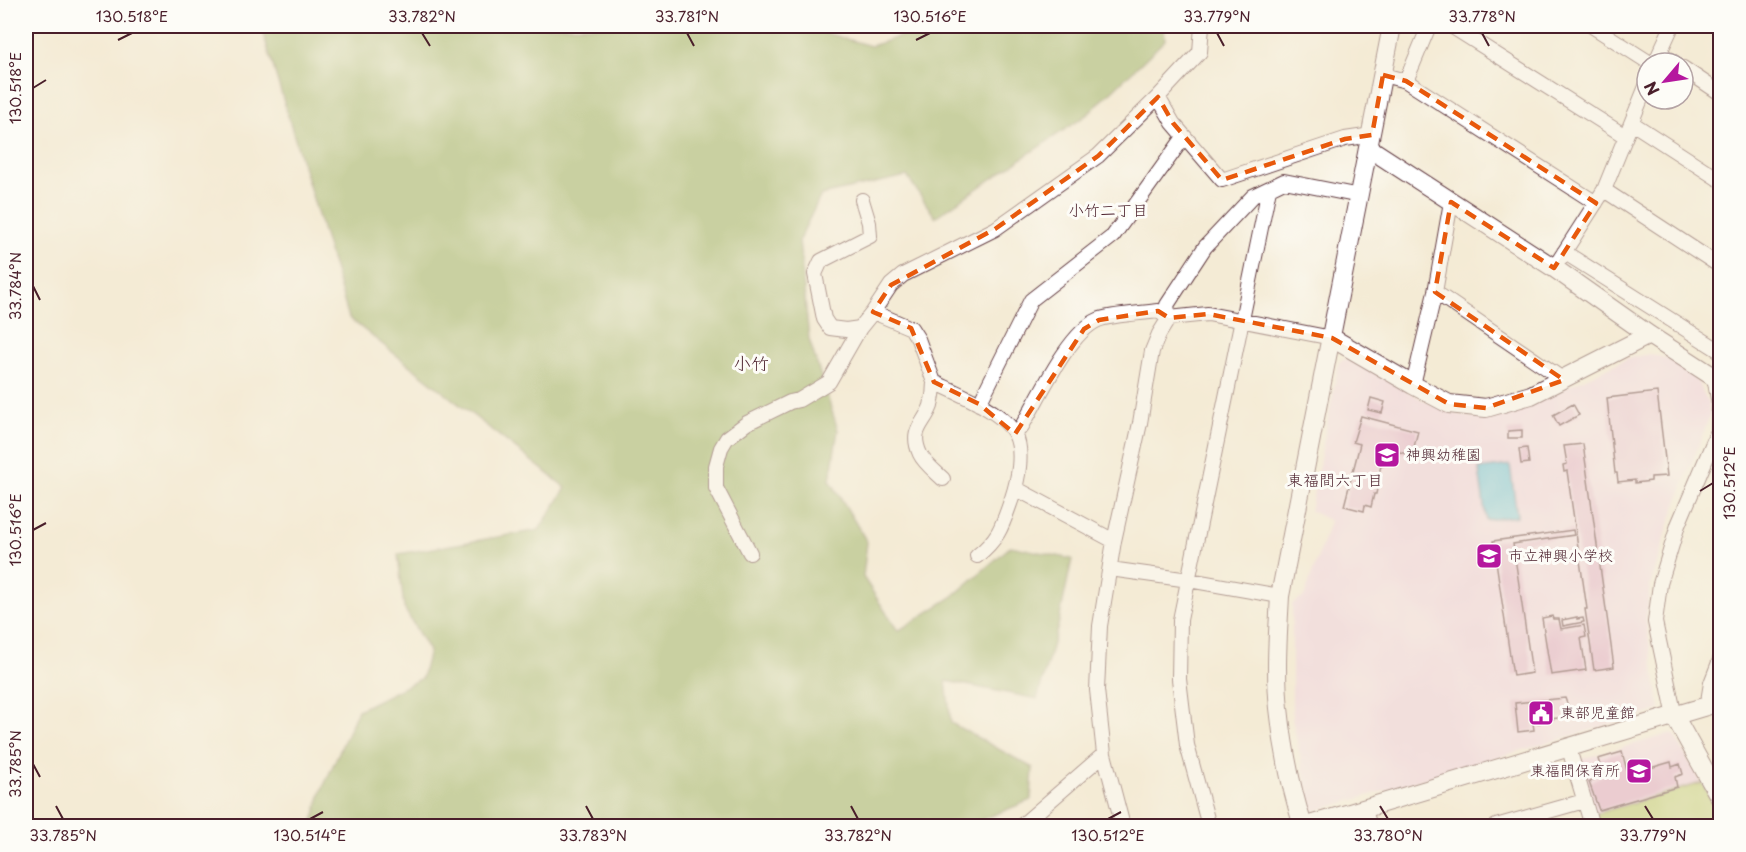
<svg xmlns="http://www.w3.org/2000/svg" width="1746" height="852" font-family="'Playpen Sans','Klee One',sans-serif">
<rect width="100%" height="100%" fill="#fdfcf7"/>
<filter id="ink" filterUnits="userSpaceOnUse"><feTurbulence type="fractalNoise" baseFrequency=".0167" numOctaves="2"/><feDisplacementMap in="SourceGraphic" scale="12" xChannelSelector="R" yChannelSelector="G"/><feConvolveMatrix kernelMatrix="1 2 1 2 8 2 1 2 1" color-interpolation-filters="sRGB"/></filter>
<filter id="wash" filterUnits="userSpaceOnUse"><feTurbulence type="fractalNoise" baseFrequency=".008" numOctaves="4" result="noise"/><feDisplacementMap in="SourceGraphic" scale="24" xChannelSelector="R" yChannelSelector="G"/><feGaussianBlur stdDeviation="1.35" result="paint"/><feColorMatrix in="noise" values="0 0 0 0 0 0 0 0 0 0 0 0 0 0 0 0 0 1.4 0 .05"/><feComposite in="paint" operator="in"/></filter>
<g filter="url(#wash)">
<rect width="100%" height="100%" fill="#f4ebd5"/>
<path fill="#f0d0e5" d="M1650,354L1673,360L1698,382L1708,402L1710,415L1669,524L1650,587L1646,621L1660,710L1312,812L1292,718V604L1304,597L1330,521L1310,511L1339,362L1349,357L1425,401L1457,414L1471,417H1488L1518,410L1628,358Z
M1673,733L1702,783L1594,814L1578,760Z"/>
<path fill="#bdcd6f" stroke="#84764d" stroke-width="1.5" d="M1702,783L1720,817V826H1598L1594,814Z"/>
<path fill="#96b062" stroke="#706846" stroke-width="1.5" d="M261,26H801L871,46L932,26H1164L1165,40L1088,114L935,217L907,176L821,195L799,240L809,339L838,430L830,480L867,542L863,577L898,631L952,597L1011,546L1072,559L1058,626L1037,699L946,681L951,723L1033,768L1031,800L966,826H312L321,792L358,710L422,678L429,651L404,608L398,554L539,530L566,488L349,318Z"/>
<path fill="#60c0de" stroke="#557084" stroke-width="1.5" d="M1510,465L1517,516L1486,520L1479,469Z"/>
<g id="blocks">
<path fill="#e0a7cb" d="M1657,392L1667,476L1651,477V481L1635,483V480L1618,482L1617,473H1615L1607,398Z
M1371,398L1385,402L1382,413L1368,410Z
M1573,404L1579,415L1559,426L1553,415Z
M1361,416L1418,431L1413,451H1411L1410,455L1386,448L1383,466H1381L1375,488L1377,489L1376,494H1374L1371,507L1365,505L1364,511L1344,506L1360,444L1353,442Z
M1522,430V438H1508V431Z
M1583,444L1614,667L1594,670L1585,609H1587L1567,471L1564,472L1563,465L1567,464L1564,446Z
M1527,448L1529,463L1521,464L1519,449Z
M1573,530L1574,535L1513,544L1532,673L1513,676L1493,541Z
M1552,616L1553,619H1559L1561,629L1584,625L1586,637L1581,638L1586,670L1551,675L1542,618Z
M1577,617V619L1583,618L1584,622L1563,626L1562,620Z
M1565,698L1569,709H1567L1568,717L1540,720V723H1533L1534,730L1518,732L1515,703Z
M1622,752L1629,778L1651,772L1650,768L1671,762L1672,767L1680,764L1683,774L1675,777L1677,787L1599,810L1589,782L1603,775L1598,759Z"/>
</g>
</g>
<g filter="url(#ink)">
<use href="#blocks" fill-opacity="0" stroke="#643e44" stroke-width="1.5"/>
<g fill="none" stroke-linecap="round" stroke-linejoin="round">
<defs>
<path id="minor" d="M1451,26L1625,136
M1592,26L1650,63
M1660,53L1675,63
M1655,63L1672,26
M1683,68L1720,93
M1383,75L1406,81L1596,203
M1406,81L1429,26
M1158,97L1173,123L1222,180L1345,139L1372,135
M1632,123L1720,180
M1604,190L1720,266
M1564,252L1720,351
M1554,268L1604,190L1647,84
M1435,292L1564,380
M873,312L911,328L918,339L934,382C957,393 1003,411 1015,434C1024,452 1018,480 1012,498C1002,526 1000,537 977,556
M860,328L846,330L830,328L824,319L815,274L821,261L870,236L869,223L862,200
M934,382C934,390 933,398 931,406C924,425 909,430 920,454C924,463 936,472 943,479
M1413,385L1435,292L1451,202
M979,404L1031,300L1113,236L1184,137
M1015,434L1022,426C1039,398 1068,333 1098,320C1109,315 1144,313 1158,311L1169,318L1208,314L1332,338
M1015,488L1114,541
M750,553L716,488V466L721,448L727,438L747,423L790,402L799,400L829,382L860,328L873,312L891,285L903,275L995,229L1098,156L1158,97L1200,52L1202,26
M1110,569L1189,580L1280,596
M1707,707L1711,683L1720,660
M1675,717L1655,622L1660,584L1678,525L1718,431L1719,404L1714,377
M1569,749L1592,826
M1364,808L1370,826
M1021,826L1104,754
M1123,826L1104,754L1097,690L1100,626L1114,541L1140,423L1152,351L1159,334L1169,318L1167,305L1205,247L1253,196L1284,181L1360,196
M1209,826L1187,745L1179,679L1180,620L1269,189
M1496,826L1584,801"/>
<path id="tertiary" d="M1369,148L1554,268L1649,335L1720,381
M1332,338L1413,385L1449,404L1486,408L1531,395L1649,335
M1675,717L1720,798
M1303,826C1291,788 1283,748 1279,708C1275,671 1278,633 1280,596L1392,26
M1306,826L1720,702"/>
</defs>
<use href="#minor" stroke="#643e44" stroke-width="16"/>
<use href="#tertiary" stroke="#643e44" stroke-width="20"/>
<use href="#minor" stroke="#fff" stroke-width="14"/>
<use href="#tertiary" stroke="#fff" stroke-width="18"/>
</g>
</g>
<path d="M0 0H1746V852H0ZM1383,75L1406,81L1596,203L1554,268L1451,202L1435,292L1564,380L1486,408L1449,404L1332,338L1208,314L1169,318L1158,311L1099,320L1084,329L1015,434L979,404L934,382L911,328L873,312L891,285L995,229L1098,156L1158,97L1173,123L1222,180L1345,139L1372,135Z" fill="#f4ebd5" fill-opacity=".55" fill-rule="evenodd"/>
<path fill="none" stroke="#e8590c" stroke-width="4.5" stroke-dasharray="12 8" stroke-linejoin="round" d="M1383,75L1406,81L1596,203L1554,268L1451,202L1435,292L1564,380L1486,408L1449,404L1332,338L1208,314L1169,318L1158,311L1099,320L1084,329L1015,434L979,404L934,382L911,328L873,312L891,285L995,229L1098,156L1158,97L1173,123L1222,180L1345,139L1372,135Z"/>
<path fill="none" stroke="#4a1f2b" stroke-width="2" d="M422,33L430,46M687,33L694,46M1217,33L1224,46M1482,33L1489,46M118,40L132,33M916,40L930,33M33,88L46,80M33,286L40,300M1700,491L1713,483M33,530L46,523M33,764L40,777M56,806L63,819M586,806L593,819M851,806L858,819M1380,806L1388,819M1645,806L1653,819M310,819L323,812M1108,819L1121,812"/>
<defs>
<symbol id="school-square" viewBox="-11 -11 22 22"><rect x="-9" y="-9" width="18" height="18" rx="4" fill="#b5179e" stroke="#fdfcf7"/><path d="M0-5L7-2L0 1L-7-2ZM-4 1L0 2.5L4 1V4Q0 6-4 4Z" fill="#fff"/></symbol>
<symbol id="civic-square" viewBox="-11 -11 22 22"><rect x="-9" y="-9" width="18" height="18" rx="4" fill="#b5179e" stroke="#fdfcf7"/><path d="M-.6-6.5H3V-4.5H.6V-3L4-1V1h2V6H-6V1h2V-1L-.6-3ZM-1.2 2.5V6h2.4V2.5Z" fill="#fff"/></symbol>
</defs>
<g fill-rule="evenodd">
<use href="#school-square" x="1372" y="440" width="30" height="30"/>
<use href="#school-square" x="1474" y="541" width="30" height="30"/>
<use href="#civic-square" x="1526" y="698" width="30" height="30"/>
<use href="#school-square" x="1624" y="756" width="30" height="30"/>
</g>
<g text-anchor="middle" stroke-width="6" stroke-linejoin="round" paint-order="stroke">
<g font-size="15" fill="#4a1f2b" stroke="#fdfcf7" text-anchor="start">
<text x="1406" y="460">神興幼稚園</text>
<text x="1508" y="561">市立神興小学校</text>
<text x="1560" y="718">東部児童館</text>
<text x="1620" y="776" text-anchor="end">東福間保育所</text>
</g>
<g font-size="16" fill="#4a1f2b" stroke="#fdfcf7">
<text x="1108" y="216">小竹二丁目</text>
<text x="1335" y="486">東福間六丁目</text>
</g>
<g font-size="18" fill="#4a1f2b" stroke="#fdfcf7">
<text x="751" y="370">小竹</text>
</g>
</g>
<rect width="1746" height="852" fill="none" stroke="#fdfcf7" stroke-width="66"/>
<g transform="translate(1665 81) rotate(241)"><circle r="28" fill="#fdfcf7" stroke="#b5a4a5" stroke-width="1.5"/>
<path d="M0-4.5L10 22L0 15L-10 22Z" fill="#b5179e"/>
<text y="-9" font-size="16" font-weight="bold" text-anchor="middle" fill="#4a1f2b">N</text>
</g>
<rect x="33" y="33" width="1680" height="786" fill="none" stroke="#4a1f2b" stroke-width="2"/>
<g font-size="15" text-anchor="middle" fill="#4a1f2b">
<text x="132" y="22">130.518°E</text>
<text x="422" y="22">33.782°N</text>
<text x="687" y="22">33.781°N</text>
<text x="930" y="22">130.516°E</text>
<text x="1217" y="22">33.779°N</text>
<text x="1482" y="22">33.778°N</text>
<text transform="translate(16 88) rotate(-90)" y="5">130.518°E</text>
<text transform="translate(16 286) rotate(-90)" y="5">33.784°N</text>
<text transform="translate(1730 483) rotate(-90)" y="5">130.512°E</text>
<text transform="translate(16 530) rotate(-90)" y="5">130.516°E</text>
<text transform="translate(16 764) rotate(-90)" y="5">33.785°N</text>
<text x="63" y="841">33.785°N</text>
<text x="310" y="841">130.514°E</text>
<text x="593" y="841">33.783°N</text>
<text x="858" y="841">33.782°N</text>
<text x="1108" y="841">130.512°E</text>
<text x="1388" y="841">33.780°N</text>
<text x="1653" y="841">33.779°N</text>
</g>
</svg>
